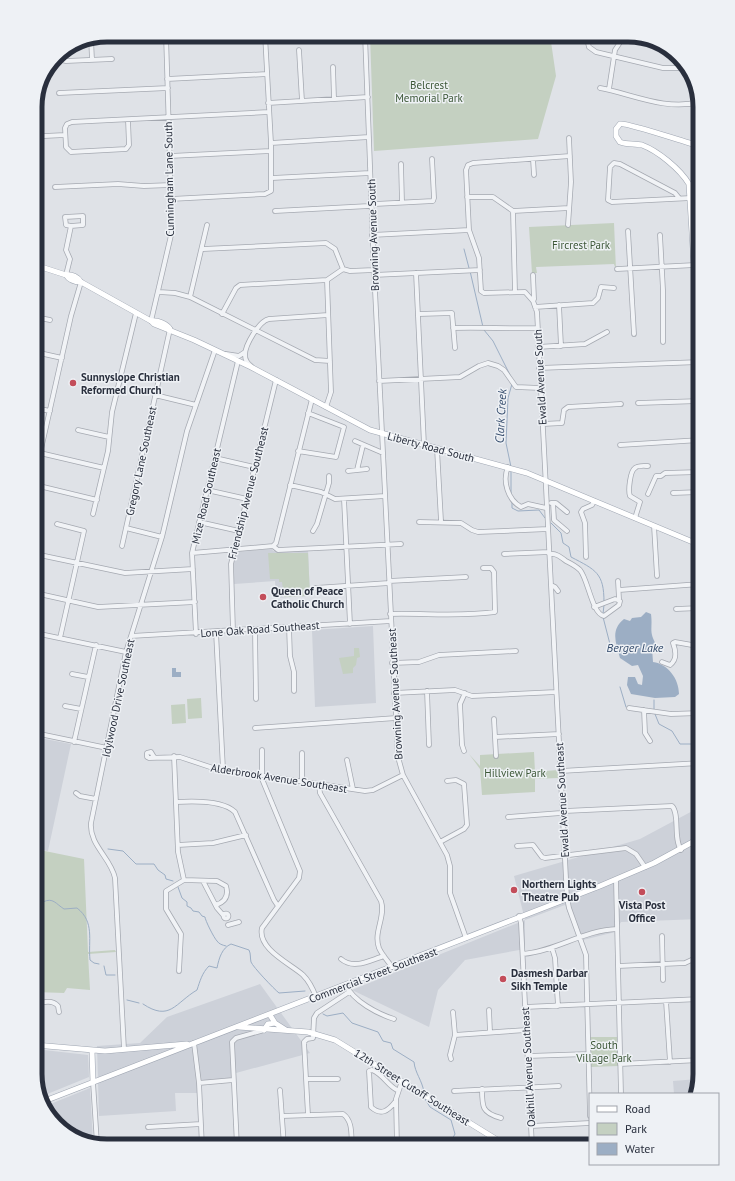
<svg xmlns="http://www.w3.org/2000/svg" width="735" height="1181" font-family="'PT Sans',sans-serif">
<rect width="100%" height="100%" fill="#dfe2e7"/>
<path fill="#cdd1d9" d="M272,549L273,551L308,550L310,596L276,598L275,581L234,584V562L237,552Z
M373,626L376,703L315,707L312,630Z
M35,737L71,744L48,851L35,849Z
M700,807V919L621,922L615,932L579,941L565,905L525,920V949L465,960L438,990L429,1027L352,990L525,920L514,876L640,839Z
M260,984L310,1053L236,1073V1082L202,1085V1093H175L176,1111L99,1116L97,1046L140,1043L167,1017Z
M35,1049L88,1055L89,1077L40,1097L35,1074Z
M698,1079L694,1094H674L673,1081Z
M90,1088L93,1143L67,1134L43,1107Z"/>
<path fill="#c4d0c1" d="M370,35H550L556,76L538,139L374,151Z
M614,223L616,270L614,264L536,267L537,273H532L529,227Z
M268,553H308L310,596L284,597L282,582H279V579H270Z
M354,648H359L360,657L357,658L356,665L353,668V673L343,674L339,658L354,656Z
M201,698L202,718L188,719L187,699Z
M185,704L186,723L172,724L171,705Z
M534,752L535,772L558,770V778L535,779V792L482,795L480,769L469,754L480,766V755Z
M35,849L84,859L88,952L115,950L116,952L88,954L90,990L67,988L64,993L35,992Z
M590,1037H617L618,1066L590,1067Z"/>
<path fill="#9caec4" d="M646,612L651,614C653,629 648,631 657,646L652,648L653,662C668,664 679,679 679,694L675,697L655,698L631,694L627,685L628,677H635L638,684L642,685L643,676L638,665L632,666L620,658C616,643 610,630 624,619L630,621L632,618L641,617Z
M172,668H176V672H181V677H172Z"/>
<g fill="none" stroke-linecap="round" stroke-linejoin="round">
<path stroke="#9caec4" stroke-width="1" d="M464,249L469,268
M470,271L483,327
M484,330L493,341L512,379
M511,467L506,443L508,398L512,384
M511,470V493
M512,502V508L518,511L539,510L545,518
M551,523L561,533L563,543L569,547L571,557C596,570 604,573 604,602
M603,614L604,605
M603,617L612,652
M620,687L626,707
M654,709V700
M655,714L659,724L672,731L680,744H700
M108,849L123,851L136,864H154L158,870L165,875L166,879L173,881
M178,887L182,898L187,902V906L191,908L193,911L199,912L202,916L205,917C205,920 214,938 217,941C219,944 222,945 226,946
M35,893L39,894L40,899L43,902C53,897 56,904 64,909L77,908C95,922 88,940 90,960L94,963L99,964
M104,966L106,975H115
M127,1000L139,1003
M143,1004C170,1022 175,1003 197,990C200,981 202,973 209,966L217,968C219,958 222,948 231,944L249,950C251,954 250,958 251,962C253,967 274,989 279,993L305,991
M323,1014L327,1016L343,1013L352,1023L378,1032L383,1041L391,1043L393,1049L414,1062C415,1073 422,1080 424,1092
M425,1099L430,1107L451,1120L455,1134L450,1143L451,1146"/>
<defs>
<path id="minor" d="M156,35L169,38L208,35
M365,35L374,270L398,757L403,775L447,855L450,866V893L466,938
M586,35L589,47L596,52L663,68H686
M91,38L92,60
M299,50L302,101
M61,53L62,60L66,61L112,59
M333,67L334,99
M167,79L267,74
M600,88C632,94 666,111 699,102
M609,89L615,50L625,35
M59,93L168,88
M268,103L368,97
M128,120L129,145L126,149L71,152L66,147L65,128L67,124L72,122L269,112
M35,133L44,136L65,135
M271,143L369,137
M170,156L271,151
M570,156L473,163L468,165L466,170L469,230L479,258L481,291L484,293L525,292L533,301L537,312L567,898L569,908L586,955L590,1116
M533,159L534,175
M401,164L402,202
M272,178L370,173
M55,187L118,184L144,186L171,185
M467,197H493L513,211L569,208
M679,198L675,193L620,164L614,163L610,167L608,200L612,202L691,198
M171,199L265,194L271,191V143L265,35
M275,211L369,206L375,204L433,201L434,198L432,159
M513,211L515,292
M568,225L571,182L569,138
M628,231L634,334
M372,235L469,230
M660,235L663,290V342
M693,240L700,239
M203,249L326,243L335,249L343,269
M617,269L695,265
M416,273L424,445
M66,275L70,259L66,250L71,226L83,225V216L65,217L66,225L71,226
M374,275L480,270
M35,276L38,266
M159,292L175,293L190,297L315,360L330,361
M190,297L207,225
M533,301L534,299L533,275
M559,305L561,346
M535,307L593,303L598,298L601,287L614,288
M222,314L236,288L240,285L327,280L343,269L350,271L374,270
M419,314L452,313L455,348
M35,317L50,320
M151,321L172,231L166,35
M453,328C481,327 509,329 537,328
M538,347L585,344L607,332
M35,352L62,358
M226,354L239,356L245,352
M251,366C247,363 245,360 245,355C245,345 259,321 269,319L328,315
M539,368L700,362
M379,381L460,377L479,366L488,363L498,366L504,370L516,387L540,388
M155,395L196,405
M638,403L700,401
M326,407L331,392L327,280
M35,408L50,411
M543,424L562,423L564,410L568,407L621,404
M78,430L109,437
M355,441L383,453
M620,445L700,440
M437,449L441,521
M298,451L336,457L344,427L308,413
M40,453L104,468
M215,458L254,467
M508,467C502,481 508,500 521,507L528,504L546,508
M357,470L363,445
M348,471L367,469
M35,476L71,316L81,282
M35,485L97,500
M290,485L321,492L335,499L385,496
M207,490L247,499
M673,493L700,492
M648,494L656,476H661L665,473L700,472
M344,499L350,624
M551,503H556L567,512
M553,503L554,520L567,531
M93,514L108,451L112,412L136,313
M635,518L640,502L630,496C628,491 630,471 635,468C638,465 645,466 648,466
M199,522L239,531
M419,522L461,523L472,530L478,532L548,529
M57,524L84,531L60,638
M654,526L657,576
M126,528L162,537
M313,531L317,524L329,483V476
M122,546L170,329
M273,546L276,543L312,399
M273,546L278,550L401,544
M192,553L273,546
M35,554L125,573L193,569
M504,554L549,552
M549,554C556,553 561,557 566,561C570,563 576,566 580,570C588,579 592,614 604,616L619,605L620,601L615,599L594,607
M586,557L585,523L581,512L583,509L592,505L594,501
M389,581L466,577
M618,581L619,599
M551,585L555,587L558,591
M315,588L389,583
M619,590L700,584
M35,593L98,607L195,602
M676,609L700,608
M390,614C425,613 460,617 495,612L494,572L491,568H483
M289,627L290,656L294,672V691
M255,630L256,699
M233,631L231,564L276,380
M216,632L223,769
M35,633L126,652
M196,634L192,553L238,361
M131,636L391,621
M662,662L670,665C677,660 676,651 673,643L675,642L692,645L700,649
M392,663L419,662L439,655L516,651
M72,674L88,677
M427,691L429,745
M394,693L455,690L472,696L556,692
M65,706L81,709
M629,708L671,714L700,713
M644,710L645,733L650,741
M494,719L496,756
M255,728L396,718
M35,733L107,748
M495,737L559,734
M74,742L96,645
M262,750V779L300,871L299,878L262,928C257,949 291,964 303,975C309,981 313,989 316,997
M464,751L462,745L460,704L465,693
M302,753V782
M174,756L178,852L184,880
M154,757L151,752L147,753V757L149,758L180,757L213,768L365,791L373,790L403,775
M347,760L353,789
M561,771L700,763
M319,785L320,793L381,901C386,917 373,932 379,948C382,955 388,961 392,967
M76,793L80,796L96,799
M176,802C192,801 223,800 235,812L274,900L278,906
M508,817L561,813L565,811L672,806C680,814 673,838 681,850
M440,842L464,829L467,825L464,784L456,780L447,781
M178,845L213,843L246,835
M517,846L533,845L542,857L545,858L626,848L636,854L645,867
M616,880L621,1094
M203,881L217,908L223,915
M223.5 916a2.5 2.5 0 1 1 5 0a2.5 2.5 0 1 1-5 0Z
M519,916L521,923L532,1146
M699,921L700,928
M228,925L239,922
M662,936L663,980
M552,948L555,958L558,1006
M523,954C556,951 584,930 617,929
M341,959C354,970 370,960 384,956
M618,966L685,963L700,956
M179,971L181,934L166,909V891L184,880L217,881L226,886C229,896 225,902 216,905
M346,985C353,1001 378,1014 394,1019
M666,1001L670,1062
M35,1005C42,1002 52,999 58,1006L59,1012
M525,1007L700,999
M489,1010L490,1032
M455,1035L526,1030
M194,1043L199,1083L202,1146
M124,1049L115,878C111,858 89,845 91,823L126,652L162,537L187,431L215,350
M528,1056L588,1054
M451,1059L450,1055L455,1035L453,1012
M620,1064L700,1060
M306,1079H338
M93,1082L97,1144
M199,1083L233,1080
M482,1089C482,1107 482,1113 501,1118
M280,1090L284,1146
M454,1091L559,1086
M395,1102C388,1111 381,1116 371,1107L369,1071L372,1070C384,1075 387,1085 397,1090
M308,1115L304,1042L307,1039L313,1038L314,1018L317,1013L349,992
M282,1116L343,1114C353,1121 351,1135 352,1146
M531,1126L590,1123
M148,1127L201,1124
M237,1146L232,1042L236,1038L264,1030
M397,1146L396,1099L402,1081"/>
<path id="major" d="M35,265L66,275C72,274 78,277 81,282L151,321L154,324L194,340L251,367L370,430L527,473L700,545
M66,275C69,280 75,282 81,282
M151,321C158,320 167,324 170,329
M700,362L689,184C680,169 658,151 642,145C635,143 627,145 620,142L616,136V129L620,124C627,122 686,143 700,146
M270,1015L275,1023L286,1030
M239,1027L308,1032L335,1040L507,1146
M264,1030L268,1024L275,1023
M35,1045L105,1051L187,1044
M92,1051L93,1082
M42,1102L600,886L654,863L700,838"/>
</defs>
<use href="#minor" stroke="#a5a9b1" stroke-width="5.5"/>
<use href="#major" stroke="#9fa6b2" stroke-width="6"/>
<use href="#minor" stroke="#f1f3f6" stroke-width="4"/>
<use href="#major" stroke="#fff" stroke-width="5"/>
</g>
<g fill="#c34d5a" stroke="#eef1f5" stroke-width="1.5">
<circle cx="73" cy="383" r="4"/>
<circle cx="263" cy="597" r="4"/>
<circle cx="514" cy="890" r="4"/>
<circle cx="642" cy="892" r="4"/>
<circle cx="503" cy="979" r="4"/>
</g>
<g text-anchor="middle" stroke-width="3" stroke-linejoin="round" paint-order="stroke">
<g font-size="11" fill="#3c5737" stroke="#eef1f5">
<text x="429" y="89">Belcrest<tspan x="429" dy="13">Memorial Park</tspan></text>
<text x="581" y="249">Fircrest Park</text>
<text x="515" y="777">Hillview Park</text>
<text x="604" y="1049">South<tspan x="604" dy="13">Village Park</tspan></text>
</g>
<g font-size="11" fill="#292f3d" stroke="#eef1f5">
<text transform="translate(169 179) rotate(-91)" y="4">Cunningham Lane South</text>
<text transform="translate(373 235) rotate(-92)" y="4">Browning Avenue South</text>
<text transform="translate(540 377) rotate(-93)" y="4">Ewald Avenue South</text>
<text transform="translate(431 447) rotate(15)" y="4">Liberty Road South</text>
<text transform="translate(141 461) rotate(-78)" y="4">Gregory Lane Southeast</text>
<text transform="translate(248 493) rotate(-76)" y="4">Friendship Avenue Southeast</text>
<text transform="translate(206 496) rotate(-77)" y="4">Mize Road Southeast</text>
<text transform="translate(260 629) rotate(-4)" y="4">Lone Oak Road Southeast</text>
<text transform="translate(395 694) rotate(-93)" y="4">Browning Avenue Southeast</text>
<text transform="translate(118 698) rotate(-78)" y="4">Idylwood Drive Southeast</text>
<text transform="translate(279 778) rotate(9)" y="4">Alderbrook Avenue Southeast</text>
<text transform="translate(562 800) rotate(-93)" y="4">Ewald Avenue Southeast</text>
<text transform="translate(373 975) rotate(-21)" y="4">Commercial Street Southeast</text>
<text transform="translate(528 1067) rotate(-93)" y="4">Oakhill Avenue Southeast</text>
<text transform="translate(412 1087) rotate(32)" y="4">12th Street Cutoff Southeast</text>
</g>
<g font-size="11" font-weight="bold" fill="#292f3d" stroke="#eef1f5" text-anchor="start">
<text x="81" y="381">Sunnyslope Christian<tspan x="81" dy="13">Reformed Church</tspan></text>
<text x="271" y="595">Queen of Peace<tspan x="271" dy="13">Catholic Church</tspan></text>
<text x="522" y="888">Northern Lights<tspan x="522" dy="13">Theatre Pub</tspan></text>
<text x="642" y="909" text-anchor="middle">Vista Post<tspan x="642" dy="13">Office</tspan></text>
<text x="511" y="977">Dasmesh Darbar<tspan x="511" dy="13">Sikh Temple</tspan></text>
</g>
<g font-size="12" font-style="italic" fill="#364d6d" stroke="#eef1f5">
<text transform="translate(501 416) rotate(-87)" y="4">Clark Creek</text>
<text x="635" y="652">Berger Lake</text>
</g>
</g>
<path d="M0 0H735V1181H0ZM107 42H628A65 65 0 0 1 693 107V1074A65 65 0 0 1 628 1139H107A65 65 0 0 1 42 1074V107A65 65 0 0 1 107 42Z" fill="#eef1f5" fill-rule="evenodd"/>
<path fill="none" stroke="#292f3d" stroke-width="5" d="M107 42H628A65 65 0 0 1 693 107V1074A65 65 0 0 1 628 1139H107A65 65 0 0 1 42 1074V107A65 65 0 0 1 107 42Z"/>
<rect x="589" y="1093" width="130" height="72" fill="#eef1f5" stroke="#9fa3ab"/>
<rect x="597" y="1106" width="20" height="6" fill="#ffffff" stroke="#9fa3ab"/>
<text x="625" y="1113" font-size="12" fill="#292f3d">Road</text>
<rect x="597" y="1123" width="20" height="12" fill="#c4d0c1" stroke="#9fa3ab"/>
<text x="625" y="1133" font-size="12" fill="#292f3d">Park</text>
<rect x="597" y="1143" width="20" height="12" fill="#9caec4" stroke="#9fa3ab"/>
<text x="625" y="1153" font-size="12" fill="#292f3d">Water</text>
</svg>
